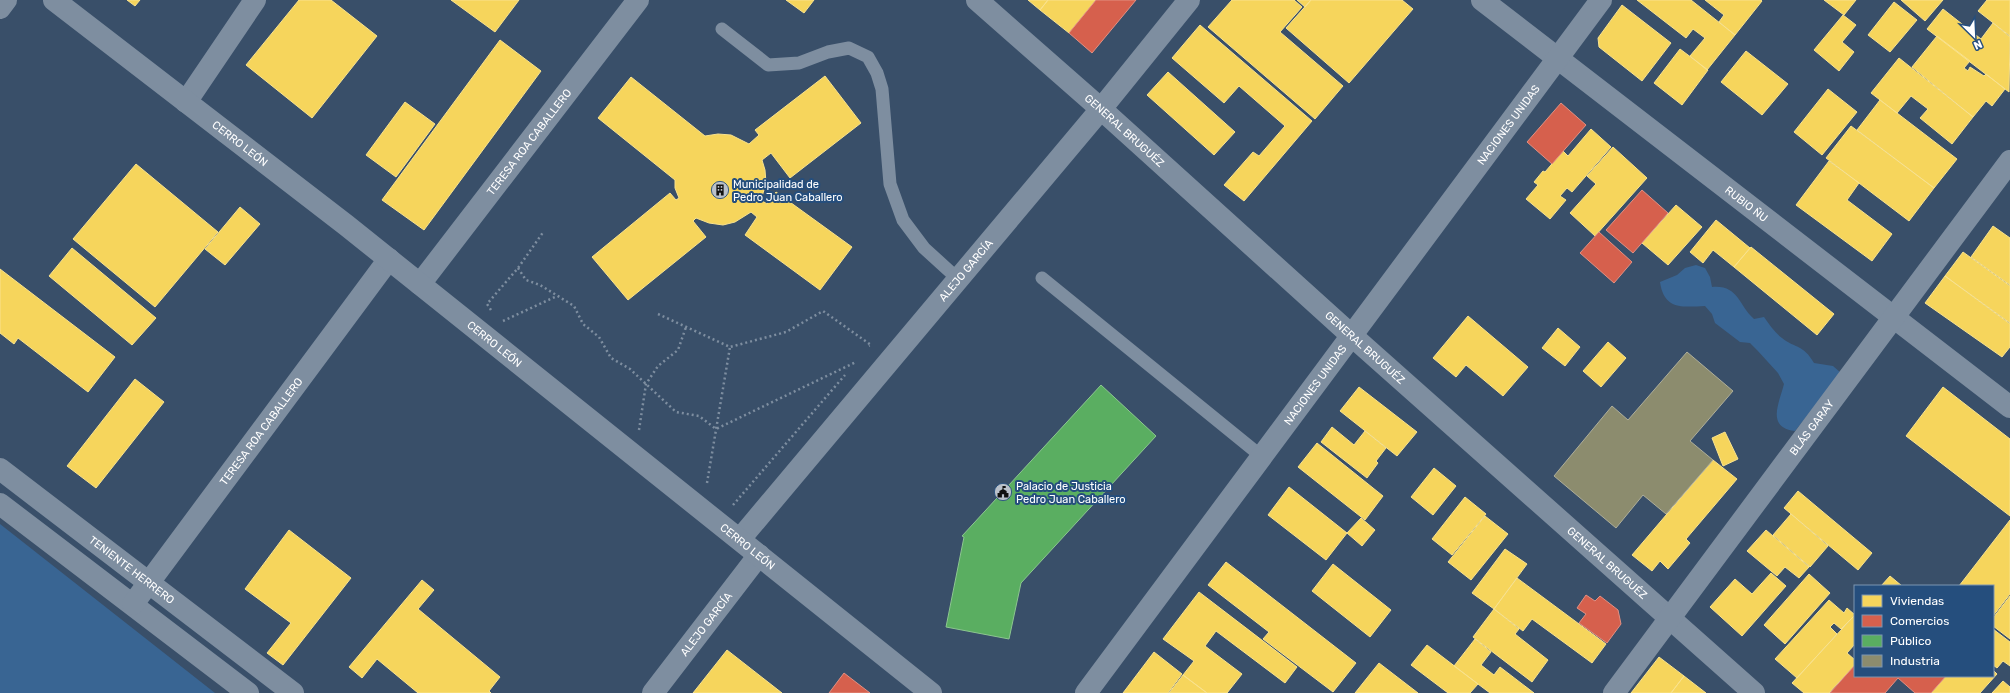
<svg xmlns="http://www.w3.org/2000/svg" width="2010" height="693" font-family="Rubik,sans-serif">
<rect width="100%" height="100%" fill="#394f69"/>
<path fill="#396593" d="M1696,265L1705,268L1710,277L1712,287C1739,285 1738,305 1754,319L1764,317C1769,324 1775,333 1782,338C1796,349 1803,344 1814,363L1833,366L1841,373L1795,431C1766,427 1779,404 1784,384L1778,373L1757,350L1750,343L1740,342L1715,323L1712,314L1705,306C1682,307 1664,310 1660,282L1677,275L1685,268Z
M0,524L215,693H0Z"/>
<path fill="#f6d55c" stroke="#f9e28d" d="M127,0H140L135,6Z
M299,0H331L377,36L312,118L246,65Z
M451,0H519L495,32Z
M786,0H814L804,13Z
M1028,0H1048L1040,10Z
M1048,0H1096L1069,33L1040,10Z
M1232,0H1294L1302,7L1280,32L1343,86L1315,119L1208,27Z
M1297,0H1311L1305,7Z
M1311,0H1402L1413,9L1349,83L1286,28Z
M1637,0H1691L1735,35L1707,70L1690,56L1705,38L1693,29L1686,38Z
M1705,0H1761L1762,1L1735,35L1719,22L1724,15Z
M1824,0H1856L1844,15Z
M1901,0H1943L1925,21Z
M1987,0H2010V36L1978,11Z
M1894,2L1917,20L1890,52L1868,35Z
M1622,5L1671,43L1642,81L1599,47L1598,38Z
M1943,9L1981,39L1993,23L2010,37L2009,92L1927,29Z
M1843,15L1856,25L1842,42L1854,52L1839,71L1814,50Z
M1200,25L1312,121L1244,201L1224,185L1253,152L1259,156L1285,126L1239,86L1224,103L1172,58Z
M1937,36L1970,61L1964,68L1968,71L1970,67L1984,76L1986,74L2005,89L1992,106L1986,101L1973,117L1912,67Z
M500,40L541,71L424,230L382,200Z
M1680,49L1708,70L1682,105L1654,83Z
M1746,51L1788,84L1762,115L1721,82Z
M1899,58L1973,117L1952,144L1920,118L1928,109L1911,96L1897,113L1871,93Z
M1168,72L1235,132L1214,155L1147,95Z
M825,76L861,123L790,178L771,153L762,160L765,170L766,183L761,200L767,204L776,192L852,247L820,290L745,235L757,217L751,212L735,222L723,225L709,223L696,218L693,221L706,237L628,300L592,257L670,193L676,200L679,198L675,188V180L598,118L631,77L705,136L718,134L731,135L749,144L759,135L755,130Z
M1828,89L1857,112L1822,155L1794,132Z
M1880,100L1957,159L1934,188L1857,130Z
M405,102L435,124L396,177L366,155Z
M1851,126L1934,188L1909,221L1826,158Z
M1591,129L1611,147L1572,192L1567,188L1560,196L1566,200L1550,219L1526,199L1538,185L1534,182L1543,171L1545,172L1563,151L1568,156Z
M1613,147L1647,178L1595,236L1570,213L1596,184L1587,176Z
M1829,161L1859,183L1847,200L1892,234L1872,261L1796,205Z
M136,164L218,232L155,307L73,239Z
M1676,205L1702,227L1668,265L1642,243Z
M240,207L260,224L225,265L205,249Z
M1716,220L1750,248L1734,267L1713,250L1703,263L1690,252Z
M1993,226L2010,238V285L1971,257Z
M1751,247L1834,314L1817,335L1734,267Z
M72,248L156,318L132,345L49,276Z
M1963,252L2010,286V323L1945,276Z
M0,269L115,357L88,392L18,338L14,344L0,333Z
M1945,276L2010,324V347L2002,357L1925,303Z
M1468,316L1528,367L1503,396L1466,365L1456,377L1433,358Z
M1558,328L1580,347L1565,366L1542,348Z
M1608,342L1626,358L1601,387L1583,371Z
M135,379L164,402L96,488L67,466Z
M1359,387L1417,432L1397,456L1340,411Z
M1943,387L2010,439V516L1906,436Z
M1332,427L1354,445L1365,431L1386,448L1376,461L1378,463L1367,478L1321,442Z
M1725,432L1738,459L1723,466L1712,438Z
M1317,443L1383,496L1365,520L1298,467Z
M1713,460L1737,479L1686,539L1690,543L1668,569L1660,561L1652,571L1632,555Z
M1434,468L1456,486L1433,515L1411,497Z
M1289,487L1347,533L1326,560L1268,515Z
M1798,491L1872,553L1858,570L1784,508Z
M1465,497L1486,514L1452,555L1432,539Z
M1791,514L1828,546L1810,567L1773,535Z
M1485,516L1508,534L1471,580L1448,562Z
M1361,518L1375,530L1362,546L1347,533Z
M2010,520V594L1993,616V586H1959Z
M289,530L351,578L283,665L267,653L291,623L245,589Z
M1766,530L1809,567L1799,578L1785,567L1777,576L1747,551Z
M1505,549L1527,564L1494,609L1472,593Z
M1226,562L1356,663L1333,692L1263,639L1269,632L1208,585Z
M1333,564L1391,610L1370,637L1312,591Z
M1771,573L1786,586L1742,636L1710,607L1735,579L1752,594Z
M1809,574L1830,593L1785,644L1764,625Z
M1890,576L1902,586H1881Z
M1517,578L1606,644L1592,663L1532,619L1523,631L1494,609Z
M422,580L434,590L418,609L500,677L489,691L491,693H418L377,659L362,678L349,667Z
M1199,592L1297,667L1285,683L1216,631L1205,646L1242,674L1227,693H1207L1183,675L1194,661L1163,639Z
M2010,596V639L1993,626V618Z
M1829,600L1844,613L1847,608L1855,615L1841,629L1834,623L1830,627L1837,634L1797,678L1775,659Z
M1494,609L1519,629L1515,634L1548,660L1532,682L1473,637Z
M1855,615V644L1847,653L1855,660V665L1829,693H1804L1792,683Z
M1993,629L2010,642V666L2003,661L1997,668L1993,665Z
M1475,639L1491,652L1481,665L1494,675L1500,667L1534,693H1490L1454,666Z
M1427,645L1478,684L1470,693H1448L1411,665Z
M727,650L782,693H693Z
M1154,652L1182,674L1168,693H1123Z
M1659,657L1684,676L1671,693H1631Z
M1379,663L1418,693H1355Z
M1993,670L1997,674L1980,693H1931L1946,676H1993Z
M1183,675L1207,693H1169Z
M1684,676L1706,693H1671Z
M2003,681L2010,687V693H1992Z"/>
<path fill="#d6604d" stroke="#e29082" d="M1096,0H1136L1092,53L1069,33Z
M1561,103L1586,125L1552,164L1527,142Z
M1642,190L1668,213L1633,253L1606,230Z
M1599,232L1632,262L1614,283L1580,253Z
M1586,595L1595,601L1600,596L1618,610L1621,624L1607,643L1579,623L1586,614L1577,608Z
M1855,665V676H1946L1931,693H1915L1898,678L1885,693H1830Z
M844,673L870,693H829Z"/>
<path fill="#5aae61" stroke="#8cc690" d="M1101,385L1156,436L1021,583L1009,639L946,627L964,537L962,536Z"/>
<path fill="#8c8c6e" stroke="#aeae9a" d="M1687,352L1733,391L1690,441L1713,460L1666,514L1643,495L1616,528L1554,476L1612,406L1628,420Z"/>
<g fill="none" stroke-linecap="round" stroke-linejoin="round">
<path stroke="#7e8ea0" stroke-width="2.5" stroke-dasharray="2 3" stroke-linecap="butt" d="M518,268L526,280L540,285L574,306L583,324L599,337L611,358L630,369L676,412L699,416L716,429L856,362
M491,310L487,304L518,268L544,231
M658,314L730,347L786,332L823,311L871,345L869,346
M503,321L557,296
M639,430L646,384L658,366L678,350L686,327
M707,483L730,347
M733,505L845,375"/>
<path stroke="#7e8ea0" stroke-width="13" d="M722,29L768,65L799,63L828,52L849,48L868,57L877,73L882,89L890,184L903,220L924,248L958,279
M1042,278L1261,456"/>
<g stroke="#7e8ea0" stroke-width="22">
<path id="s1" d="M977,0L1101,109L1351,335L1754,693"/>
<path id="s2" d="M1482,0L2010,407"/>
<path d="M0,8L6,0"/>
<path d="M186,102L255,0"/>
<path id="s3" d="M420,284L638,0"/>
<path id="s4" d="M0,469L293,693"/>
<path d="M0,504L248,693"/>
<path id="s5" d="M740,539L1101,109L1189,0"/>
<path id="s6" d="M133,604L389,259"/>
<path id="s7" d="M653,693L759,555"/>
<path id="s8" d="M1086,693L1601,0"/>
<path id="s9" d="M1614,693L2010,161"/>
</g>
<path stroke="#7e8ea0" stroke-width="22" id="s10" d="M54,0L346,225L931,693"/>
</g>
<defs>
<symbol id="building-disc" viewBox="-11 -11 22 22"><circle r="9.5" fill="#bac1ca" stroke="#254e7d"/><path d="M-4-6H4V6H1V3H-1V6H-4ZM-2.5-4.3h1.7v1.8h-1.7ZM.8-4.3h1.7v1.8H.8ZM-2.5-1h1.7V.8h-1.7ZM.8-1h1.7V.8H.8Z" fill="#111"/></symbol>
<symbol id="civic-disc" viewBox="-11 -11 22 22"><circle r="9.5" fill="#bac1ca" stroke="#254e7d"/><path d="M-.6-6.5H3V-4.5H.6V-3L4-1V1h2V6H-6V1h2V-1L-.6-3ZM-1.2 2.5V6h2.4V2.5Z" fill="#111"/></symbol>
</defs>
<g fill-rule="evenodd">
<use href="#building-disc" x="710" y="180" width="20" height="20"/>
<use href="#civic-disc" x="993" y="482" width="20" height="20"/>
</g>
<g text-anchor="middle" stroke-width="4" stroke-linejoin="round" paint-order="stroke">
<g font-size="11" fill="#fff" stroke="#254e7d">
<text dy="4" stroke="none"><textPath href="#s8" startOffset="708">NACIONES UNIDAS</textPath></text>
<text dy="4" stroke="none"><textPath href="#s1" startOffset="197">GENERAL BRUGUÉZ</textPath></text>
<text dy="4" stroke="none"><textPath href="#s3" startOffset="179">TERESA ROA CABALLERO</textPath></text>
<text dy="4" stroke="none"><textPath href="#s10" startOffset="235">CERRO LEÓN</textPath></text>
<text dy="4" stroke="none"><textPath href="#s2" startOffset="334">RUBIO ÑU</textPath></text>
<text dy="4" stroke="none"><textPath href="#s5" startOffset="351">ALEJO GARCÍA</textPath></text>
<text dy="4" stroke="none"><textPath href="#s10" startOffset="559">CERRO LEÓN</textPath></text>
<text dy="4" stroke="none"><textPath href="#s1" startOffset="521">GENERAL BRUGUÉZ</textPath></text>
<text dy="4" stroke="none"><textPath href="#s8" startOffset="384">NACIONES UNIDAS</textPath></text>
<text dy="4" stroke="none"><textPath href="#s9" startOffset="331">BLÁS GARAY</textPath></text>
<text dy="4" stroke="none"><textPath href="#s6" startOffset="215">TERESA ROA CABALLERO</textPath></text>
<text dy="4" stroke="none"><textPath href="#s10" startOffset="883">CERRO LEÓN</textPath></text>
<text dy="4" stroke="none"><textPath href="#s1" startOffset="845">GENERAL BRUGUÉZ</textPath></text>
<text dy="4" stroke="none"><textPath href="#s4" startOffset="166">TENIENTE HERRERO</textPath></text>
<text dy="4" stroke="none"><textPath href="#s7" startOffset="87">ALEJO GARCÍA</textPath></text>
</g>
<g font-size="11" fill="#fff" stroke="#254e7d" text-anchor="start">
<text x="733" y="188">Municipalidad de<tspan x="733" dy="13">Pedro Juan Caballero</tspan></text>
<text x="1016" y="490">Palacio de Justicia<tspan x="1016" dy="13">Pedro Juan Caballero</tspan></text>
</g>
</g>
<rect x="1854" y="585" width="140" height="92" fill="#254e7d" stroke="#7c95b1"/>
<rect x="1862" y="595" width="20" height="12" fill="#f6d55c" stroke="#7c95b1"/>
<text x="1890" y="605" font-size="12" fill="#ffffff">Viviendas</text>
<rect x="1862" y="615" width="20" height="12" fill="#d6604d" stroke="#7c95b1"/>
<text x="1890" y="625" font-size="12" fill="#ffffff">Comercios</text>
<rect x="1862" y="635" width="20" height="12" fill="#5aae61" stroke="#7c95b1"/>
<text x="1890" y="645" font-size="12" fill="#ffffff">Público</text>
<rect x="1862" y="655" width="20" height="12" fill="#8c8c6e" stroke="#7c95b1"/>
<text x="1890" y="665" font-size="12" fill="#ffffff">Industria</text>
<g transform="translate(1974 36) rotate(156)" stroke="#254e7d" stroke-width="3" paint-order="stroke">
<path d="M0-3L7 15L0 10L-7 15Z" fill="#ffffff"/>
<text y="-6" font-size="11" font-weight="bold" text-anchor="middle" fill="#ffffff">N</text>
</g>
</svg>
